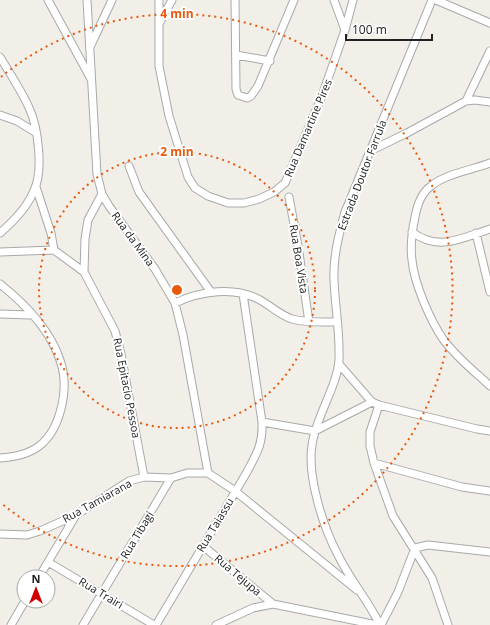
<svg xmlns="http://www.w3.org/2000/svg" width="490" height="625" font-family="'Open Sans',sans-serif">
<rect width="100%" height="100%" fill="#f2efe9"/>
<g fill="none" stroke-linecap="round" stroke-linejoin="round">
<defs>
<path id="minor" d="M48,0L91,79
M87,0L97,174L102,194L109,206L155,269L175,303L183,335L208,473
M159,0V66L169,116L188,177L195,188L208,196L228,203H244L259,199L274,192L285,183L291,169L322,96L345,30L334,0
M235,0L236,89L238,95L247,98L251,96L258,86L294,0
M436,0L490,23
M160,22L172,0
M345,30L353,0
M90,47L112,0
M236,55L270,61
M0,57C10,74 22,91 30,110C38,128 43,169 35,188C29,205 14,221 0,233
M466,101L490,51
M0,115L17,121L35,132
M370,151L407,133L466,101L475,100L490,102
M490,163C472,170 445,174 431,186C421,193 417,206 415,217C412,231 410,246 412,260C414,283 430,320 443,339C456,357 474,371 490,386
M129,166L139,192L211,292
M36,187L51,233L54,250
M289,197L298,246L309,322
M412,232C439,252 461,238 490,229
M476,233L490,292
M54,250L84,272L115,331L121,354L144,477
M0,252L54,250
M84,272L85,239L88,220L102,194
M0,284C24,303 50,330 60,360C70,388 61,435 33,450C22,456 11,457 0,458
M175,303C200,291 235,286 260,300C271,306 280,315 292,319C307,323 322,322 337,322
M0,314L31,315
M339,364L372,402L379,405L477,429L490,431
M379,405L370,432V446L374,463L393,516L432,578L448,625
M262,422L315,431L372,402
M374,463L462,487L490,491
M208,473L235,491L357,590
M0,534L27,535L40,531L76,515L129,481L144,477L171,478
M203,546L273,604
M48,562L154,625
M39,577L76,515
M11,625L25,601
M83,625L171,478L187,473H208
M156,625L247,472C257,453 263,444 262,422L243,294
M216,625L253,608L273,604L377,625
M380,625C368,600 350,580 338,555C323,527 307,476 312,445C316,416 338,385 339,359C340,332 335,306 334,280C333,257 339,234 345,212L432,0
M381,625L398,592L415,548L428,545L490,552"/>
</defs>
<use href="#minor" stroke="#a9a9a9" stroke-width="9"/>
<use href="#minor" stroke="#fff" stroke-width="7"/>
</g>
<g fill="none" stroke="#e8590c" stroke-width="2" stroke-dasharray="2 4">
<circle cx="177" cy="290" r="138"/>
<path d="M1 77A276 276 0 1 1 1 503"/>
</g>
<g text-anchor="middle" stroke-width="4" stroke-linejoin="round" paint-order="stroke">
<g font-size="11" fill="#222" stroke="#fff">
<text transform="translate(308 128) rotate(-67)" y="4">Rua Damartine Pires</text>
<text transform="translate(362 175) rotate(-69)" y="4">Estrada Doutor Farrula</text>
<text transform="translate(133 239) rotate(54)" y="4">Rua da Mina</text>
<text transform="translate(299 259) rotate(81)" y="4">Rua Boa Vista</text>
<text transform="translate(127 388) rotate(79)" y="4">Rua Epitacio Pessoa</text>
<text transform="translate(97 501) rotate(-29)" y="4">Rua Tamiarana</text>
<text transform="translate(215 525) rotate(-59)" y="4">Rua Taiassu</text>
<text transform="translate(137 535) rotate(-59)" y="4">Rua Tibagi</text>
<text transform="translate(238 575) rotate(40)" y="4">Rua Tejupa</text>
<text transform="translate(101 593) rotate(31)" y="4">Rua Trairi</text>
</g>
</g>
<circle cx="177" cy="290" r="6" fill="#e8590c" stroke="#fff" stroke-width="2"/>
<g font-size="12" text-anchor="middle" font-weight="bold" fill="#e8590c" stroke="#fff" stroke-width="4" stroke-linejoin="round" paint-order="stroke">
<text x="177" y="18">4 min</text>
<text x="177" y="156">2 min</text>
</g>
<g transform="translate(36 589)"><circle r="19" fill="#ffffff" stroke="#a7a7a7"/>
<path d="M0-3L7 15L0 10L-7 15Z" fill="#d40000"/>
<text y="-6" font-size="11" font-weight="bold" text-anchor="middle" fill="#222222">N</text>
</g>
<path d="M346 34v6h86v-6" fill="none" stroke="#222222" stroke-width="2"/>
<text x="352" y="34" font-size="12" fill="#222222" stroke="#ffffff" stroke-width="3" paint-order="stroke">100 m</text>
</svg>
